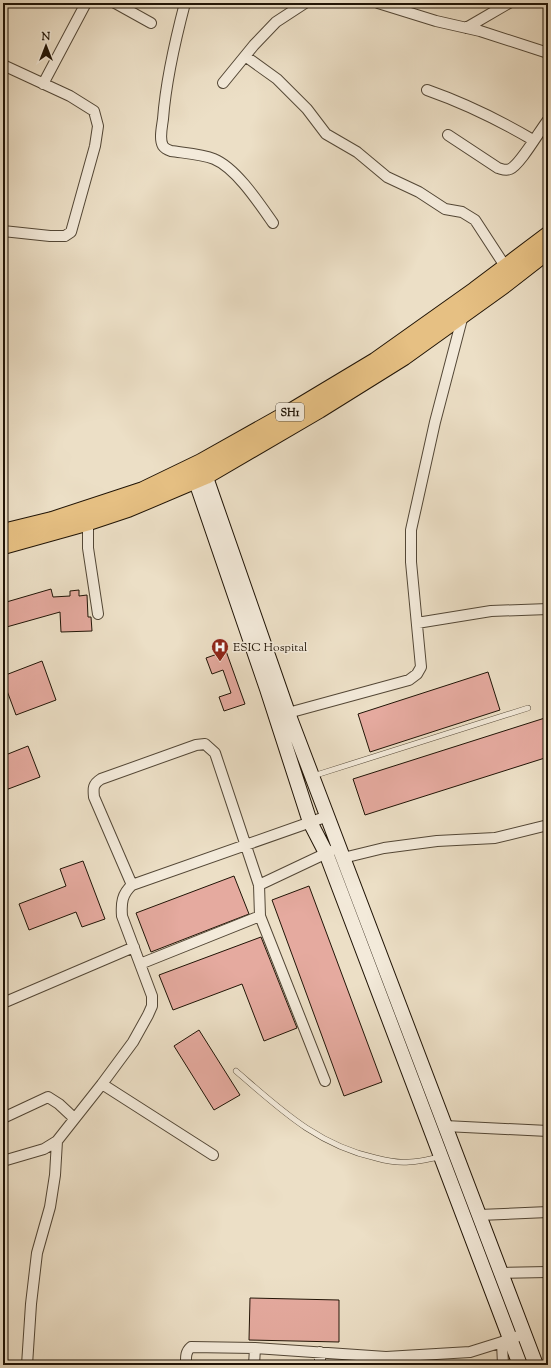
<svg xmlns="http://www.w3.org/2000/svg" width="551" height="1368" font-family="'Sorts Mill Goudy',serif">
<rect width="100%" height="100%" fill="#ecdfc6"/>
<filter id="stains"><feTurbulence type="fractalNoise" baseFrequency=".005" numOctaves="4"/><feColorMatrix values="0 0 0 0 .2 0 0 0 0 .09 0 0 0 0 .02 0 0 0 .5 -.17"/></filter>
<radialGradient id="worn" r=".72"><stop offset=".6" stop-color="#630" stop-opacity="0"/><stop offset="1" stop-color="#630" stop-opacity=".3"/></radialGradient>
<path fill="#e5aa9f" stroke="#201406" d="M51,589L53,597L70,596V591L79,590V596L87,595L88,617H91L92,631L61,632L60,612L3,628V603Z
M226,651L245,704L224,711L219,697L231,693L223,670L212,674L206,658Z
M42,661L56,700L16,715L3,680V676Z
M488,672L500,710L370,752L358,714Z
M548,717V757L365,815L353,779Z
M28,746L40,777L3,791V756Z
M83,861L105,919L82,927L76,912L29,930L19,904L66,886L60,869Z
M234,876L249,914L151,952L136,913Z
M309,886L382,1082L344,1096L272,900Z
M261,937L297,1028L264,1041L242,984L173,1010L159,975Z
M199,1030L240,1095L214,1110L174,1046Z
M250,1298L339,1300V1342L249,1340Z"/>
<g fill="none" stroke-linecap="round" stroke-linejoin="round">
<defs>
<path id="service" d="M313,776L528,708
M236,1071C280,1109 317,1145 376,1158C387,1161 398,1163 409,1162C419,1162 429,1159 439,1157"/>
<path id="minor" d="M115,3L151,23
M185,3C175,41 166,79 163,119C162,127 159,139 163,146C165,149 168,150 171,151C184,153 202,154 214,159C236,168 259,203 273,223
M378,3L436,21L480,31L548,53
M466,28L509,3
M245,56L277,79L307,109L326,134L357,152L387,177L419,192L445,209L462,212L475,220L505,266
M3,65L70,96L94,111L98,126L95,146L71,232L65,236H50L3,231
M223,83L254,45L276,22L305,3
M43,84L86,3
M427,90C464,103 499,120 533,140
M448,135L498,168C502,169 506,171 510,169C520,165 540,130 548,120
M88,518V548L98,614
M417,623L491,611L548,609
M288,713L409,680L417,674L421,667L411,562V530L435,422L463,315
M343,858L384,848L437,841L495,838L548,825
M259,885L215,753L205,744L196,745L101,779C93,784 93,788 94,797L132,885L328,816
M260,916L325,1081
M140,964L260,916L259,885L331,851
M3,1003L134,947
M102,1084L213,1155
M3,1118L48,1097L59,1104L74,1118
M445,1126L548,1131
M3,1161L44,1149L57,1141L102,1084L133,1042L148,1015L152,1006V996L122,916C121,903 122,894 132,885
M479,1215L548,1212
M501,1273L548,1272
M27,1365L31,1304L37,1253L50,1207L55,1175L57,1141
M186,1365C186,1358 185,1352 191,1347L255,1348L386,1357L470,1352L502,1342
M254,1365L255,1348
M320,1365V1352
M503,1365L502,1342L524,1334"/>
<path id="secondary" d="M202,466L288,713L536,1365
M192,470L267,689L310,822L326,853L520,1365"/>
<path id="primary" d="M3,532L52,520L143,490L201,462L290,412L375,361L475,290L548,235
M3,546L89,522L128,509L206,476L319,410L404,357L503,286L548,251"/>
</defs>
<use href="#service" stroke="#534736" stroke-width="6"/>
<use href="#minor" stroke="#534736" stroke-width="12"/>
<use href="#secondary" stroke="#201406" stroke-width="16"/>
<use href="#primary" stroke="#201406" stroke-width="18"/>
<use href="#service" stroke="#f3eada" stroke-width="5"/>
<use href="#minor" stroke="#f3eada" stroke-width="10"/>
<use href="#secondary" stroke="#f3eada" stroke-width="14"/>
<use href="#primary" stroke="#e6c083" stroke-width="16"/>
</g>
<defs>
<symbol id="hospital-pin" viewBox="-11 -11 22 30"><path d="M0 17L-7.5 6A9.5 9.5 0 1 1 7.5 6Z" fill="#8f2418" stroke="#f3eada"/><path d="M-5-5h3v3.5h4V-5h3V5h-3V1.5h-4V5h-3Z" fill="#fff"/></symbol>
</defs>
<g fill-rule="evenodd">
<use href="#hospital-pin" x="210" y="637" width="20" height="27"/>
</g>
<g text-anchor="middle" stroke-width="3" stroke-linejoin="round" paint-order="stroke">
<rect fill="#f3eada" stroke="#5f5446" stroke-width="1" x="276" y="403" width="28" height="18" rx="3"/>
<g font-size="11" font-weight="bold" fill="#201406">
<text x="290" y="416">SH1</text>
</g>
<g font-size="12" fill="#201406" stroke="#f3eada" text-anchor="start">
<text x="233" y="651">ESIC Hospital</text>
</g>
</g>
<rect width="551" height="1368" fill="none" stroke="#ecdfc6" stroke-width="16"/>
<rect x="4" y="4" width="543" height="1360" fill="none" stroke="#201406" stroke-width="2"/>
<rect x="8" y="8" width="535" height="1352" fill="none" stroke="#201406"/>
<g transform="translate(46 46)" stroke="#f3eada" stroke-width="3" paint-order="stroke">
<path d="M0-3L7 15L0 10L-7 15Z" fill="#201406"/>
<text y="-6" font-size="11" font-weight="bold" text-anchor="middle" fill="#201406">N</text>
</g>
<rect width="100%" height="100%" filter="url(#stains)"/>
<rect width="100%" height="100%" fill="url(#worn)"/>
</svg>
